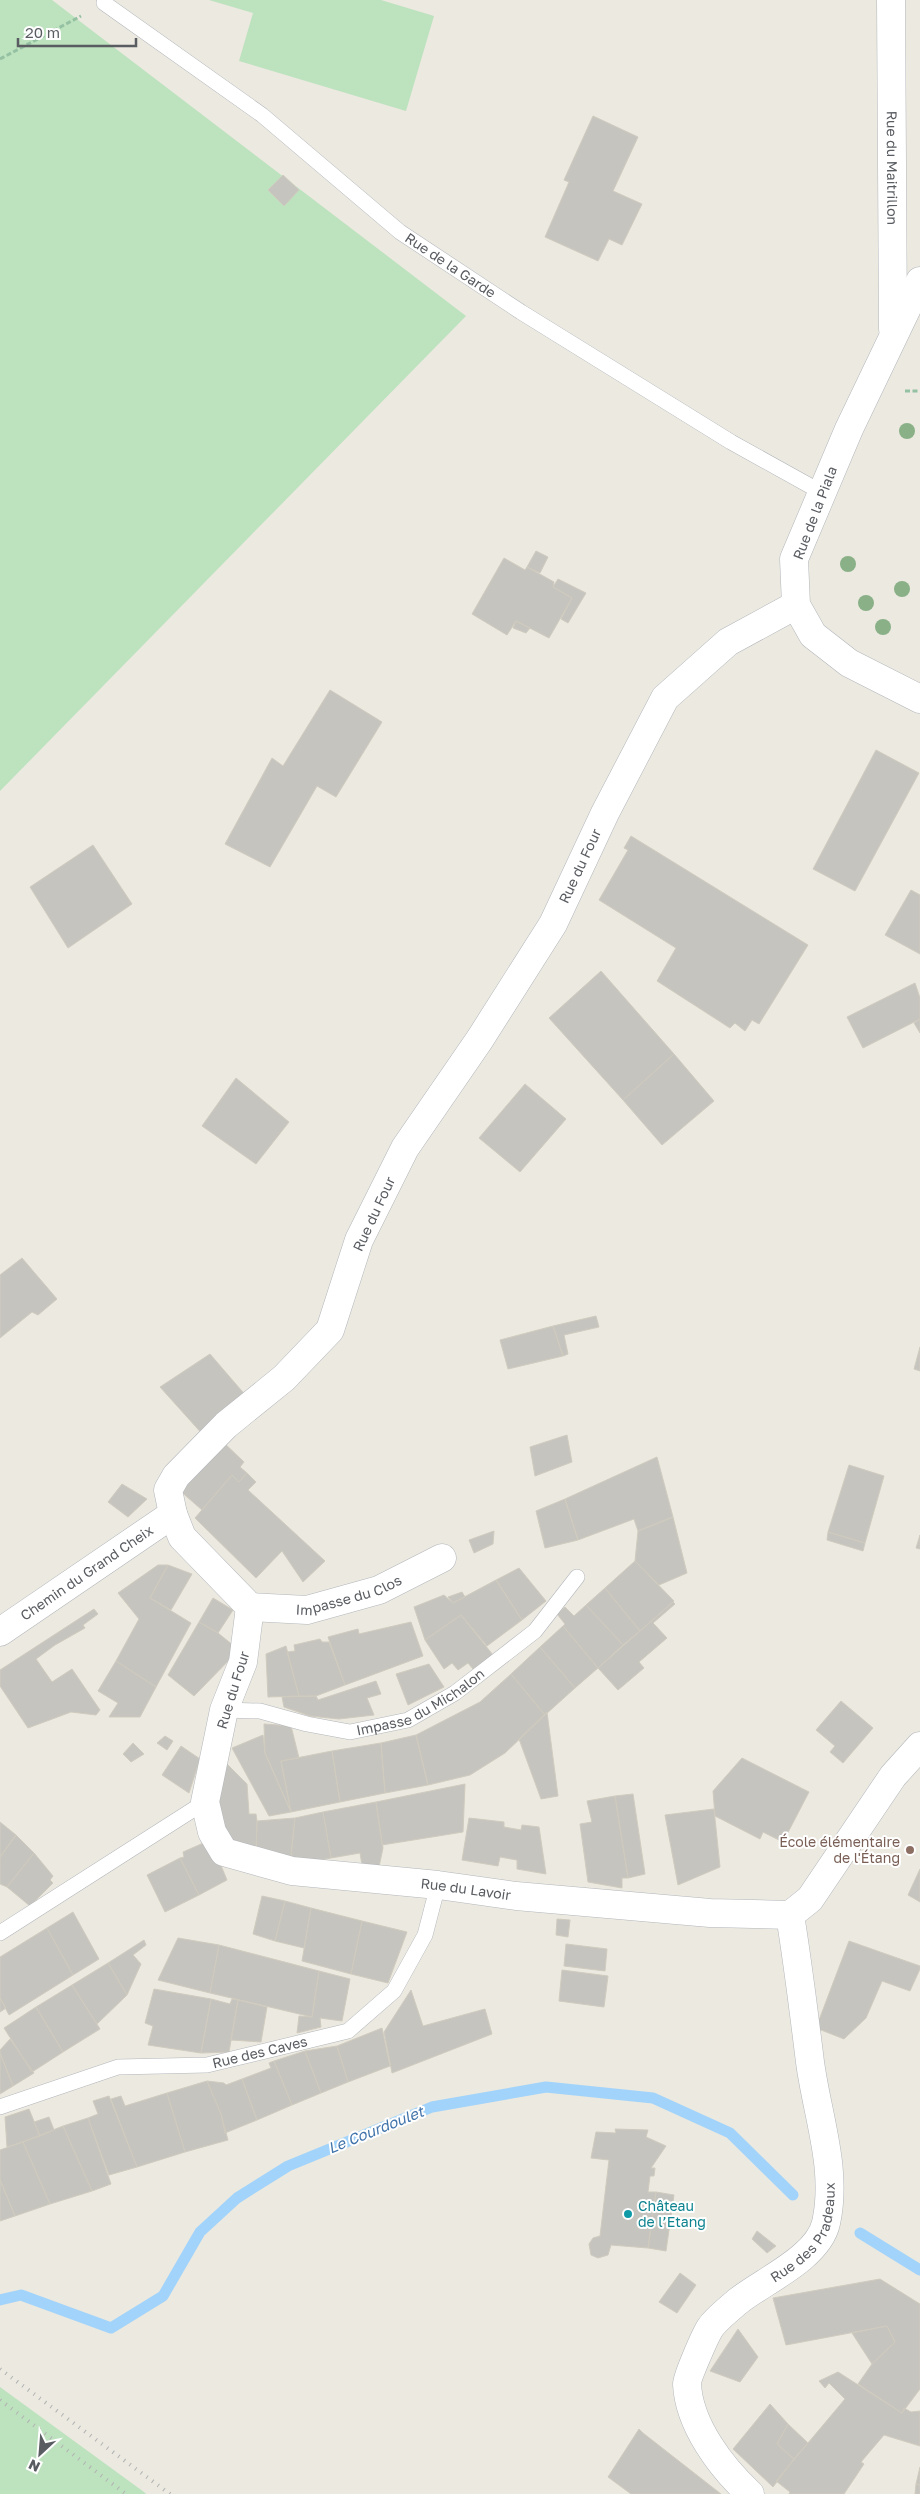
<svg xmlns="http://www.w3.org/2000/svg" width="920" height="2494" font-family="'Golos Text',sans-serif">
<rect width="100%" height="100%" fill="#ebe9e0"/>
<path fill="#bde2be" d="M0,0H52L466,316L0,791Z
M209,0H381L434,16L406,111L239,61L253,13Z
M0,2387L144,2492L146,2494H0Z"/>
<g fill="none" stroke-linecap="round" stroke-linejoin="round">
<path stroke="#a1d3fb" stroke-width="11" d="M860,2233L920,2270
M0,2300L21,2295L111,2328L163,2296L200,2232L237,2198L288,2166L432,2107L546,2087L653,2098L730,2133L793,2195"/>
</g>
<path fill="#c6c4be" stroke="#d0cbbf" d="M593,116L638,137L613,191L642,204L622,245L609,239L598,261L545,237L569,182L564,180Z
M283,175L299,190L284,206L268,190Z
M536,551L548,557L540,573L527,567Z
M504,558L525,570L527,567L554,582L553,587L572,598L549,638L516,621L507,635L472,614Z
M558,579L586,593L568,623L561,619L572,598L553,587Z
M516,621L530,628L526,633L513,628Z
M330,690L382,722L336,797L317,786L270,867L225,844L272,758L283,766Z
M876,750L919,773L855,891L813,869Z
M631,836L808,945L759,1024L752,1020L745,1031L735,1023L730,1028L657,981L676,948L599,900L628,850L624,848Z
M93,845L132,904L68,948L30,887Z
M911,890L920,895V954L885,935Z
M601,971L674,1054L623,1100L549,1018Z
M915,983L920,998V1019L863,1048L847,1017Z
M920,1019V1033L914,1023Z
M674,1054L714,1101L662,1145L623,1100Z
M236,1078L289,1122L256,1164L202,1126Z
M525,1084L566,1119L520,1172L479,1138Z
M22,1258L57,1299L38,1315L32,1312L0,1338V1275Z
M596,1316L599,1327L564,1335L568,1354L563,1356L553,1326Z
M553,1326L563,1356L508,1369L500,1340Z
M920,1347V1371L914,1369Z
M210,1354L247,1397L205,1437L160,1387Z
M567,1435L572,1462L535,1476L530,1447Z
M220,1439L244,1462L240,1467L247,1473L239,1482L232,1475L202,1510L178,1489Z
M657,1457L673,1517L638,1531L634,1519L578,1540L565,1499Z
M849,1465L884,1476L865,1543L828,1532Z
M247,1473L256,1482L248,1490L325,1561L303,1582L282,1551L256,1578L195,1518L232,1475L239,1482Z
M122,1484L147,1499L128,1517L108,1502Z
M565,1499L578,1540L545,1548L536,1511Z
M673,1517L687,1573L659,1585L635,1561L638,1531Z
M494,1531L493,1544L474,1553L469,1540Z
M828,1532L865,1543L863,1551L827,1540Z
M920,1535V1549L916,1548Z
M635,1561L674,1601L640,1631L605,1588Z
M158,1565H168L150,1598L191,1623L156,1687L116,1661L139,1619L118,1593Z
M168,1565L192,1574L171,1610L150,1598Z
M519,1568L546,1601L522,1620L496,1580Z
M496,1580L522,1620L487,1646L461,1615L425,1640L414,1607L444,1595L453,1603Z
M605,1588L640,1631L623,1645L586,1605Z
M462,1592L465,1597L453,1603L448,1597Z
M213,1598L233,1610L218,1633L199,1622Z
M673,1602L675,1604L653,1623L667,1638L639,1662L644,1668L618,1690L598,1668Z
M586,1605L623,1645L598,1668L563,1626L565,1624L557,1614L565,1607L574,1616Z
M94,1609L98,1614L83,1625L85,1628L55,1645L36,1659L52,1682L72,1669L100,1710L96,1715L71,1712L28,1728L0,1686V1670Z
M461,1615L493,1655L473,1669L468,1663L458,1670L452,1663L444,1669L425,1640Z
M199,1622L218,1633L239,1650L194,1696L168,1675Z
M411,1622L423,1656L345,1685L328,1637L358,1629L359,1634Z
M563,1626L598,1668L575,1688L540,1647Z
M320,1639L322,1642H329L345,1685L316,1696H299L287,1652L295,1651L294,1645Z
M286,1646L299,1696L268,1697L266,1654Z
M540,1647L575,1688L545,1715L511,1674Z
M116,1661L156,1687L140,1717H109L118,1703L98,1691Z
M429,1664L444,1687L408,1705L396,1674Z
M511,1674L545,1715L505,1753L470,1775L428,1785L416,1735L480,1702Z
M376,1681L381,1694L367,1698L374,1715L339,1719L310,1716L284,1707L282,1697L316,1696L318,1700Z
M841,1701L873,1728L843,1763L830,1752L835,1746L816,1730Z
M547,1712L558,1796L541,1799L519,1739Z
M264,1724L291,1726L299,1758L281,1761L291,1812L265,1753Z
M263,1735L265,1753L291,1812L269,1816L232,1748Z
M416,1735L428,1785L385,1793L381,1743Z
M165,1736L173,1741L167,1750L157,1743Z
M133,1743L144,1754L131,1762L123,1754Z
M381,1743L385,1793L340,1802L332,1751Z
M181,1746L200,1759L189,1793L162,1775Z
M332,1751L340,1802L291,1812L281,1761Z
M742,1758L809,1792L783,1842L763,1832L760,1839L715,1816L713,1791Z
M225,1762L247,1784L249,1814H256L257,1821L256,1853L222,1839L218,1801Z
M465,1784L463,1832L382,1845L376,1802Z
M633,1794L645,1874L628,1878L615,1796Z
M615,1796L628,1878H622V1888L588,1882L580,1824L592,1822L587,1801Z
M376,1802L383,1848L379,1867L362,1865L360,1853L331,1858L323,1812Z
M714,1809L720,1867L678,1885L665,1815Z
M323,1812L331,1858L290,1865L295,1818Z
M295,1818L290,1865L256,1853L257,1821Z
M469,1818L504,1822V1827L521,1830L522,1825L539,1827L546,1874L517,1869V1860L500,1857L498,1866L462,1860Z
M0,1822L16,1835L0,1857Z
M16,1835L34,1853L7,1887L0,1884V1857Z
M208,1841L212,1844L227,1880L199,1895L180,1858L184,1857L183,1852Z
M34,1853L53,1876L50,1880L53,1883L30,1906L7,1887Z
M180,1858L199,1895L165,1912L147,1875Z
M920,1869V1902L908,1895Z
M262,1896L285,1901L275,1941L253,1934Z
M285,1901L311,1908L304,1948L275,1941Z
M311,1908L362,1921L351,1974L302,1961Z
M73,1912L99,1959L73,1975L47,1928Z
M557,1919L570,1920L568,1937L556,1935Z
M362,1921L407,1932L388,1983L351,1974Z
M47,1928L73,1975L9,2015L0,1998V1957Z
M178,1938L219,1945L210,1993L158,1980Z
M144,1940L146,1945L133,1955L141,1964L127,1995L108,1963Z
M849,1941L920,1966V1969L910,1991L882,1981L866,2018L844,2039L816,2028Z
M566,1944L607,1949L605,1971L564,1966Z
M219,1945L319,1971L312,2017L210,1993Z
M108,1963L127,1995L97,2024L72,1985Z
M562,1970L608,1976L604,2007L559,2001Z
M319,1971L350,1979L342,2021L320,2018L321,2027L297,2033L299,2016L312,2017Z
M72,1985L100,2029L63,2052L36,2007Z
M154,1989L211,1999L201,2053L148,2045L153,2026L145,2023Z
M411,1990L423,2026L485,2009L492,2034L392,2073L384,2032Z
M0,1998L6,2008L0,2012Z
M211,1999L230,2004L232,1999L238,2000L229,2052L201,2053Z
M238,2000L267,2007L261,2042L231,2040Z
M36,2007L63,2052L32,2072L4,2028Z
M382,2028L390,2066L348,2082L337,2046Z
M10,2039L34,2073L13,2086L0,2053V2050Z
M337,2046L348,2082L321,2093L305,2051Z
M305,2051L321,2093L292,2105L274,2061Z
M0,2053L13,2086L0,2094Z
M274,2061L292,2105L257,2120L242,2079L271,2068L269,2063Z
M242,2079L257,2120L225,2133L221,2114L207,2081L224,2083L226,2085Z
M207,2081L221,2114L228,2140L185,2152L167,2093Z
M167,2093L185,2152L137,2167L111,2099L121,2096L125,2106Z
M109,2096L137,2167L109,2175L88,2118L98,2114L93,2101Z
M29,2109L40,2136L7,2147L5,2117Z
M49,2117L54,2130L40,2136L34,2122Z
M88,2118L111,2184L92,2191L63,2126Z
M63,2126L92,2191L50,2204L23,2142Z
M615,2129L648,2130L646,2137L666,2146L651,2168H655L654,2176H650L648,2192H656L648,2248L611,2245L608,2255L598,2258L591,2255L589,2244L593,2238L600,2236L609,2160L591,2158L596,2132L616,2133Z
M23,2142L50,2204L15,2216L0,2180V2150Z
M0,2180L15,2216L0,2221Z
M656,2192L674,2195L666,2251L648,2248Z
M757,2231L776,2246L767,2253L752,2239Z
M680,2273L696,2285L677,2313L659,2302Z
M880,2279L920,2304V2389L902,2413L858,2384L872,2364L895,2342L887,2326L786,2345L773,2298Z
M887,2326L895,2342L872,2364L852,2333Z
M738,2329L758,2357L740,2382L710,2371Z
M838,2372L902,2413L904,2408L911,2412L920,2411V2446L884,2435L861,2462L864,2464L844,2494H789L790,2492L776,2481L845,2399L829,2383L825,2388L819,2381Z
M770,2404L788,2424L777,2444L794,2459L773,2487L733,2449Z
M788,2424L808,2443L794,2459L777,2444Z
M639,2429L643,2433L721,2494H631L608,2477Z
M920,2467V2485L916,2484Z
M916,2484L920,2485V2494H915Z"/>
<g fill="none" stroke-linecap="round" stroke-linejoin="round">
<defs>
<g id="service">
<path id="s1" d="M104,3L262,115L400,232L521,312L731,442L821,492"/>
<path id="s2" d="M224,1710L260,1711L307,1724L350,1732L408,1720L455,1693L535,1631L577,1577"/>
<path d="M0,1933L205,1802"/>
<path id="s3" d="M0,2107L118,2067L207,2065L348,2031L394,1991L425,1935L438,1885"/>
</g>
<g id="minor">
<path id="s4" d="M891,0L893,329"/>
<path d="M920,281L849,429L794,559L796,605L813,635L849,663L920,699"/>
<path id="s5" d="M796,605L728,642L665,698L605,813L553,924L480,1039L405,1148L359,1240L330,1330L284,1378L226,1425L176,1476L168,1490L173,1514L182,1537L250,1607L243,1662L224,1710L205,1802L212,1832L224,1852L292,1871L438,1885L516,1896L710,1913L790,1915L810,1899L893,1776L920,1746"/>
<path id="s6" d="M250,1607L307,1610L379,1590L442,1558"/>
<path id="s7" d="M0,1632L173,1514"/>
<path id="s8" d="M750,2494C721,2467 689,2425 687,2384C687,2377 705,2336 710,2328C716,2319 728,2310 737,2302C763,2281 818,2258 826,2223C838,2169 817,2115 810,2062C804,2013 798,1964 790,1915"/>
</g>
</defs>
<use href="#service" stroke="#b3b6bb" stroke-width="16"/>
<use href="#minor" stroke="#b3b6bb" stroke-width="29"/>
<path stroke="#95c1a3" stroke-width="3" stroke-dasharray="5 2.5" stroke-linecap="butt" d="M0,59L81,16
M905,391H920"/>
<use href="#service" stroke="#fff" stroke-width="15"/>
<use href="#minor" stroke="#fff" stroke-width="28"/>
<path stroke="#b1b2b2" stroke-width="4" stroke-dasharray="1 6" stroke-linecap="butt" d="M0,2369L170,2494
M0,2400L126,2494"/>
</g>
<g fill="#89b086">
<circle cx="907" cy="431" r="8"/>
<circle cx="848" cy="564" r="8"/>
<circle cx="902" cy="589" r="8"/>
<circle cx="866" cy="603" r="8"/>
<circle cx="883" cy="627" r="8"/>
</g>
<circle fill="#8d6e63" stroke="#fff" stroke-width="2" cx="910" cy="1850" r="5"/>
<circle fill="#0f9aa8" stroke="#fff" stroke-width="2" cx="628" cy="2214" r="5"/>
<g text-anchor="middle" stroke-width="4" stroke-linejoin="round" paint-order="stroke">
<g font-size="14" fill="#595c61" stroke="#fff">
<text dy="5" stroke="none"><textPath href="#s4" startOffset="168">Rue du Maitrillon</textPath></text>
<text dy="5" stroke="none"><textPath href="#s1" startOffset="435">Rue de la Garde</textPath></text>
<text transform="translate(815 513) rotate(-69)" y="5">Rue de la Piala</text>
<text transform="translate(580 866) rotate(-65)" y="5">Rue du Four</text>
<text transform="translate(374 1214) rotate(-65)" y="5">Rue du Four</text>
<text dy="5" stroke="none"><textPath href="#s7" startOffset="105">Chemin du Grand Cheix</textPath></text>
<text dy="5" stroke="none"><textPath href="#s6" startOffset="101">Impasse du Clos</textPath></text>
<text transform="translate(233 1690) rotate(-73)" y="5">Rue du Four</text>
<text dy="5" stroke="none"><textPath href="#s2" startOffset="206">Impasse du Michalon</textPath></text>
<text dy="5" stroke="none"><textPath href="#s5" startOffset="1756">Rue du Lavoir</textPath></text>
<text dy="5" stroke="none"><textPath href="#s3" startOffset="268">Rue des Caves</textPath></text>
<text dy="5" stroke="none"><textPath href="#s8" startOffset="330">Rue des Pradeaux</textPath></text>
</g>
<g font-size="14" fill="#785e54" stroke="#fff" text-anchor="end">
<text x="900" y="1847">École élémentaire<tspan x="900" dy="16">de l'Étang</tspan></text>
</g>
<g font-size="14" fill="#0d838f" stroke="#fff" text-anchor="start">
<text x="638" y="2211">Château<tspan x="638" dy="16">de l’Etang</tspan></text>
</g>
<g font-size="15" font-style="italic" fill="#4174ab" stroke="#fff">
<text transform="translate(376 2130) rotate(-22)" y="5">Le Courdoulet</text>
</g>
</g>
<g transform="translate(40 2454) rotate(206)" stroke="#ffffff" stroke-width="4" paint-order="stroke">
<path d="M0-4L9 19L0 12L-9 19Z" fill="#595c61"/>
<text y="-8" font-size="14" font-weight="bold" text-anchor="middle" fill="#595c61">N</text>
</g>
<path d="M18 38v8h118v-8" fill="none" stroke="#595c61" stroke-width="2.5"/>
<text x="25" y="38" font-size="15" fill="#595c61" stroke="#ffffff" stroke-width="4" paint-order="stroke">20 m</text>
</svg>
